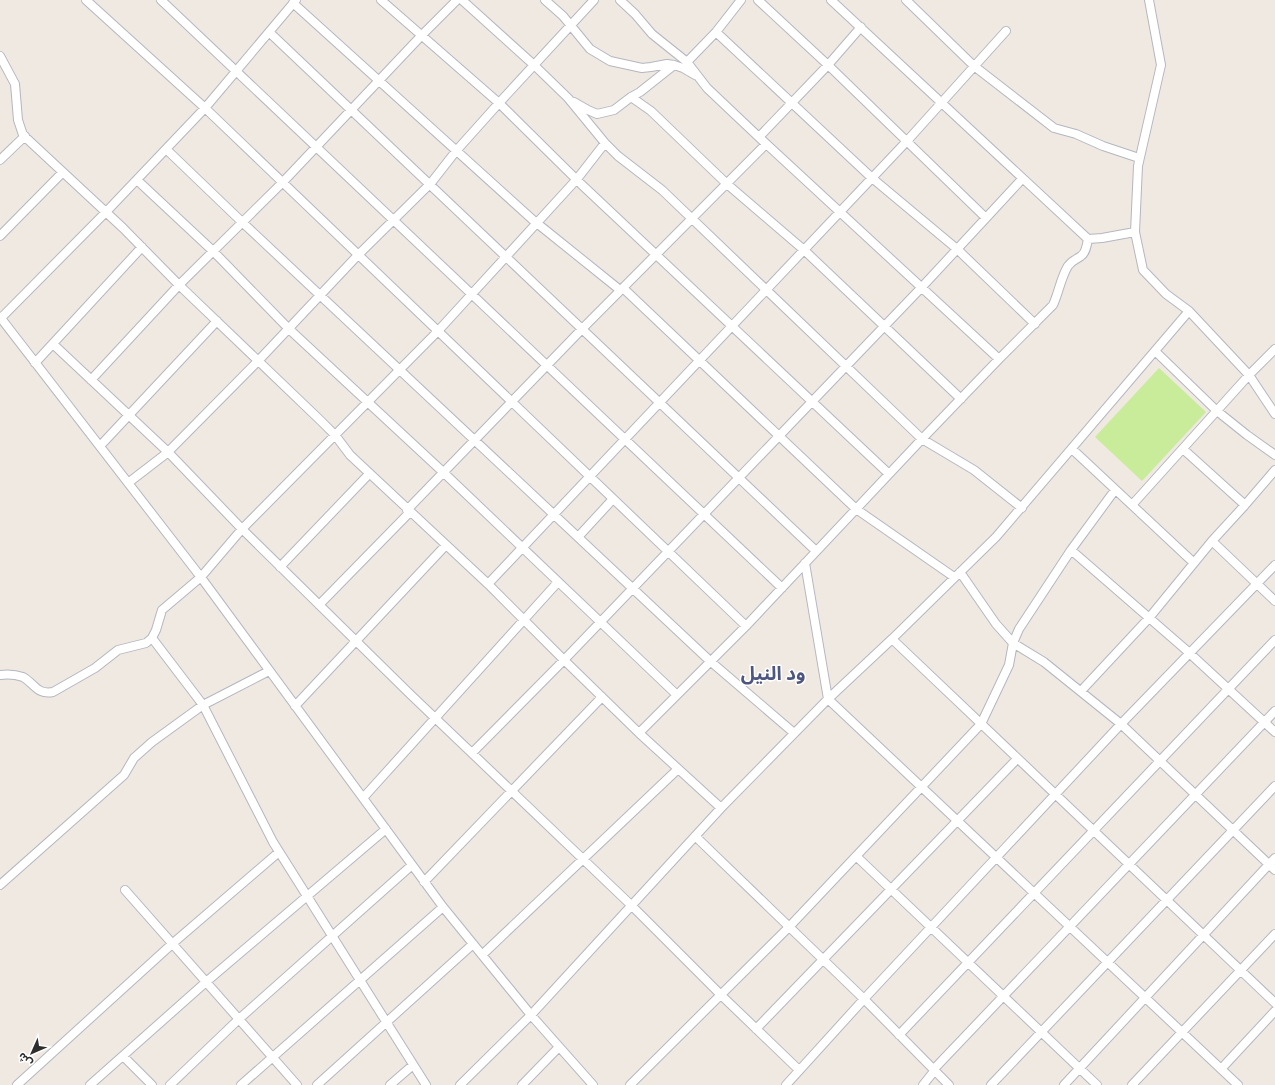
<svg xmlns="http://www.w3.org/2000/svg" width="1275" height="1085" font-family="Inter,'Noto Sans Arabic',sans-serif">
<rect width="100%" height="100%" fill="#efe9e1"/>
<path fill="#c9ec9a" d="M1159,368L1206,412L1142,481L1095,437Z"/>
<g fill="none" stroke-linecap="round" stroke-linejoin="round">
<defs>
<path id="minor" d="M86,0L205,108L746,626
M161,0L782,588
M381,0L499,103L581,184L889,474
M462,0L534,65L568,98L605,143L618,156L662,190L922,439L974,470L1022,508
M545,0L563,16L590,49L610,61L642,68L651,67L667,64L674,65L683,68L695,75
M620,0L635,14L652,34L687,62L707,88L762,140L999,359L922,439L746,626L639,733
M831,0L1088,239
M906,0L974,66L1054,128L1076,134L1103,146L1139,158
M1149,0L1161,65L1138,166L1135,232L1143,270L1166,294L1189,311L1249,375L1275,414
M293,3L533,220L620,290
M269,32L816,551
M716,32L872,178L957,249L1035,324
M0,56L15,84L18,120L23,135L123,228L179,285L321,421L335,435L350,455L488,584L564,660L639,733L721,808
M687,62L716,32L741,0
M631,97L651,111L727,184L804,250L961,399
M574,102L588,110L597,114L614,110L631,97L640,92L674,65
M759,137L828,65L861,27
M166,149L242,222L710,661L794,733
M0,160L25,136
M137,180L213,251L289,329L443,472L677,695
M986,218L1022,179
M0,236L63,172
M623,288L856,509L954,577
M0,317L200,576L443,907L531,1015L593,1085
M1,318L106,212L205,108L296,0
M53,344L168,452L242,529L411,695L631,905L721,995L799,1070
M1155,351L1217,411L1247,435L1275,455
M999,359L1053,305C1059,292 1061,277 1068,266C1072,260 1076,260 1081,256C1086,253 1087,244 1088,239L1102,238L1135,232
M35,363L142,247
M91,380L179,285L282,183L422,35L457,0
M100,446L217,321
M1072,449L1194,563
M1183,449L1245,505
M128,483L167,453L259,360L358,255L431,183L456,151L499,103L594,0
M1132,505L1249,375L1275,349
M407,510L582,329L766,144
M578,537L613,499
M1212,541L1275,601
M1071,550L1185,649L1275,732
M805,563L828,699L1238,1085
M280,567L369,474
M960,572L996,624L1013,643L1044,662L1121,724L1275,870
M488,584L907,141L1006,31
M319,605L410,512
M152,638L203,705L273,842L426,1085
M892,639L1275,1003
M0,675C7,674 17,675 23,677C35,684 37,695 53,692L95,668L118,650L146,643L152,638L156,630L162,610L201,577L242,529L438,331L577,179L605,143
M1081,691L1149,618L1212,541L1245,505L1275,470
M295,706L446,545
M472,753L564,660L921,288L986,218L828,65L758,0
M363,798L558,582
M695,836L864,999L949,1085
M856,856L1097,1085
M424,882L602,697
M0,885L124,775L134,758L152,742L203,705L269,671
M125,890L297,1085
M482,955L678,769
M756,1029L1017,759
M899,1035L1275,640
M123,1056L152,1085
M934,1069L1275,711
M1221,1069L1275,1011
M17,1085L172,944L279,852
M90,1085L206,982L386,829
M170,1085L239,1019L412,865
M241,1085L443,907
M317,1085L473,944
M390,1085L413,1065
M460,1085L531,1015L721,808L828,699L892,639L996,537L1189,311
M522,1085L559,1047
M630,1085L789,927L981,724L1009,665L1013,643L1019,629L1071,550L1115,490
M786,1085L864,999L1121,724L1275,565
M923,1085L935,1070
M991,1085L1275,786
M1064,1085L1275,858
M1132,1085L1275,934"/>
</defs>
<use href="#minor" stroke="#b4b7c1" stroke-width="10"/>
<use href="#minor" stroke="#fff" stroke-width="8"/>
</g>
<g text-anchor="middle" stroke-width="3" stroke-linejoin="round" paint-order="stroke">
<g font-size="19" font-weight="bold" fill="#4d5680" stroke="#fff">
<text x="773" y="680">ود النيل</text>
</g>
</g>
<g transform="translate(32 1053) rotate(225)" stroke="#ffffff" stroke-width="3" paint-order="stroke">
<path d="M0-3L7 15L0 10L-7 15Z" fill="#2e2e2e"/>
<text y="-6" font-size="11" font-weight="bold" text-anchor="middle" fill="#2e2e2e">ش</text>
</g>
</svg>
